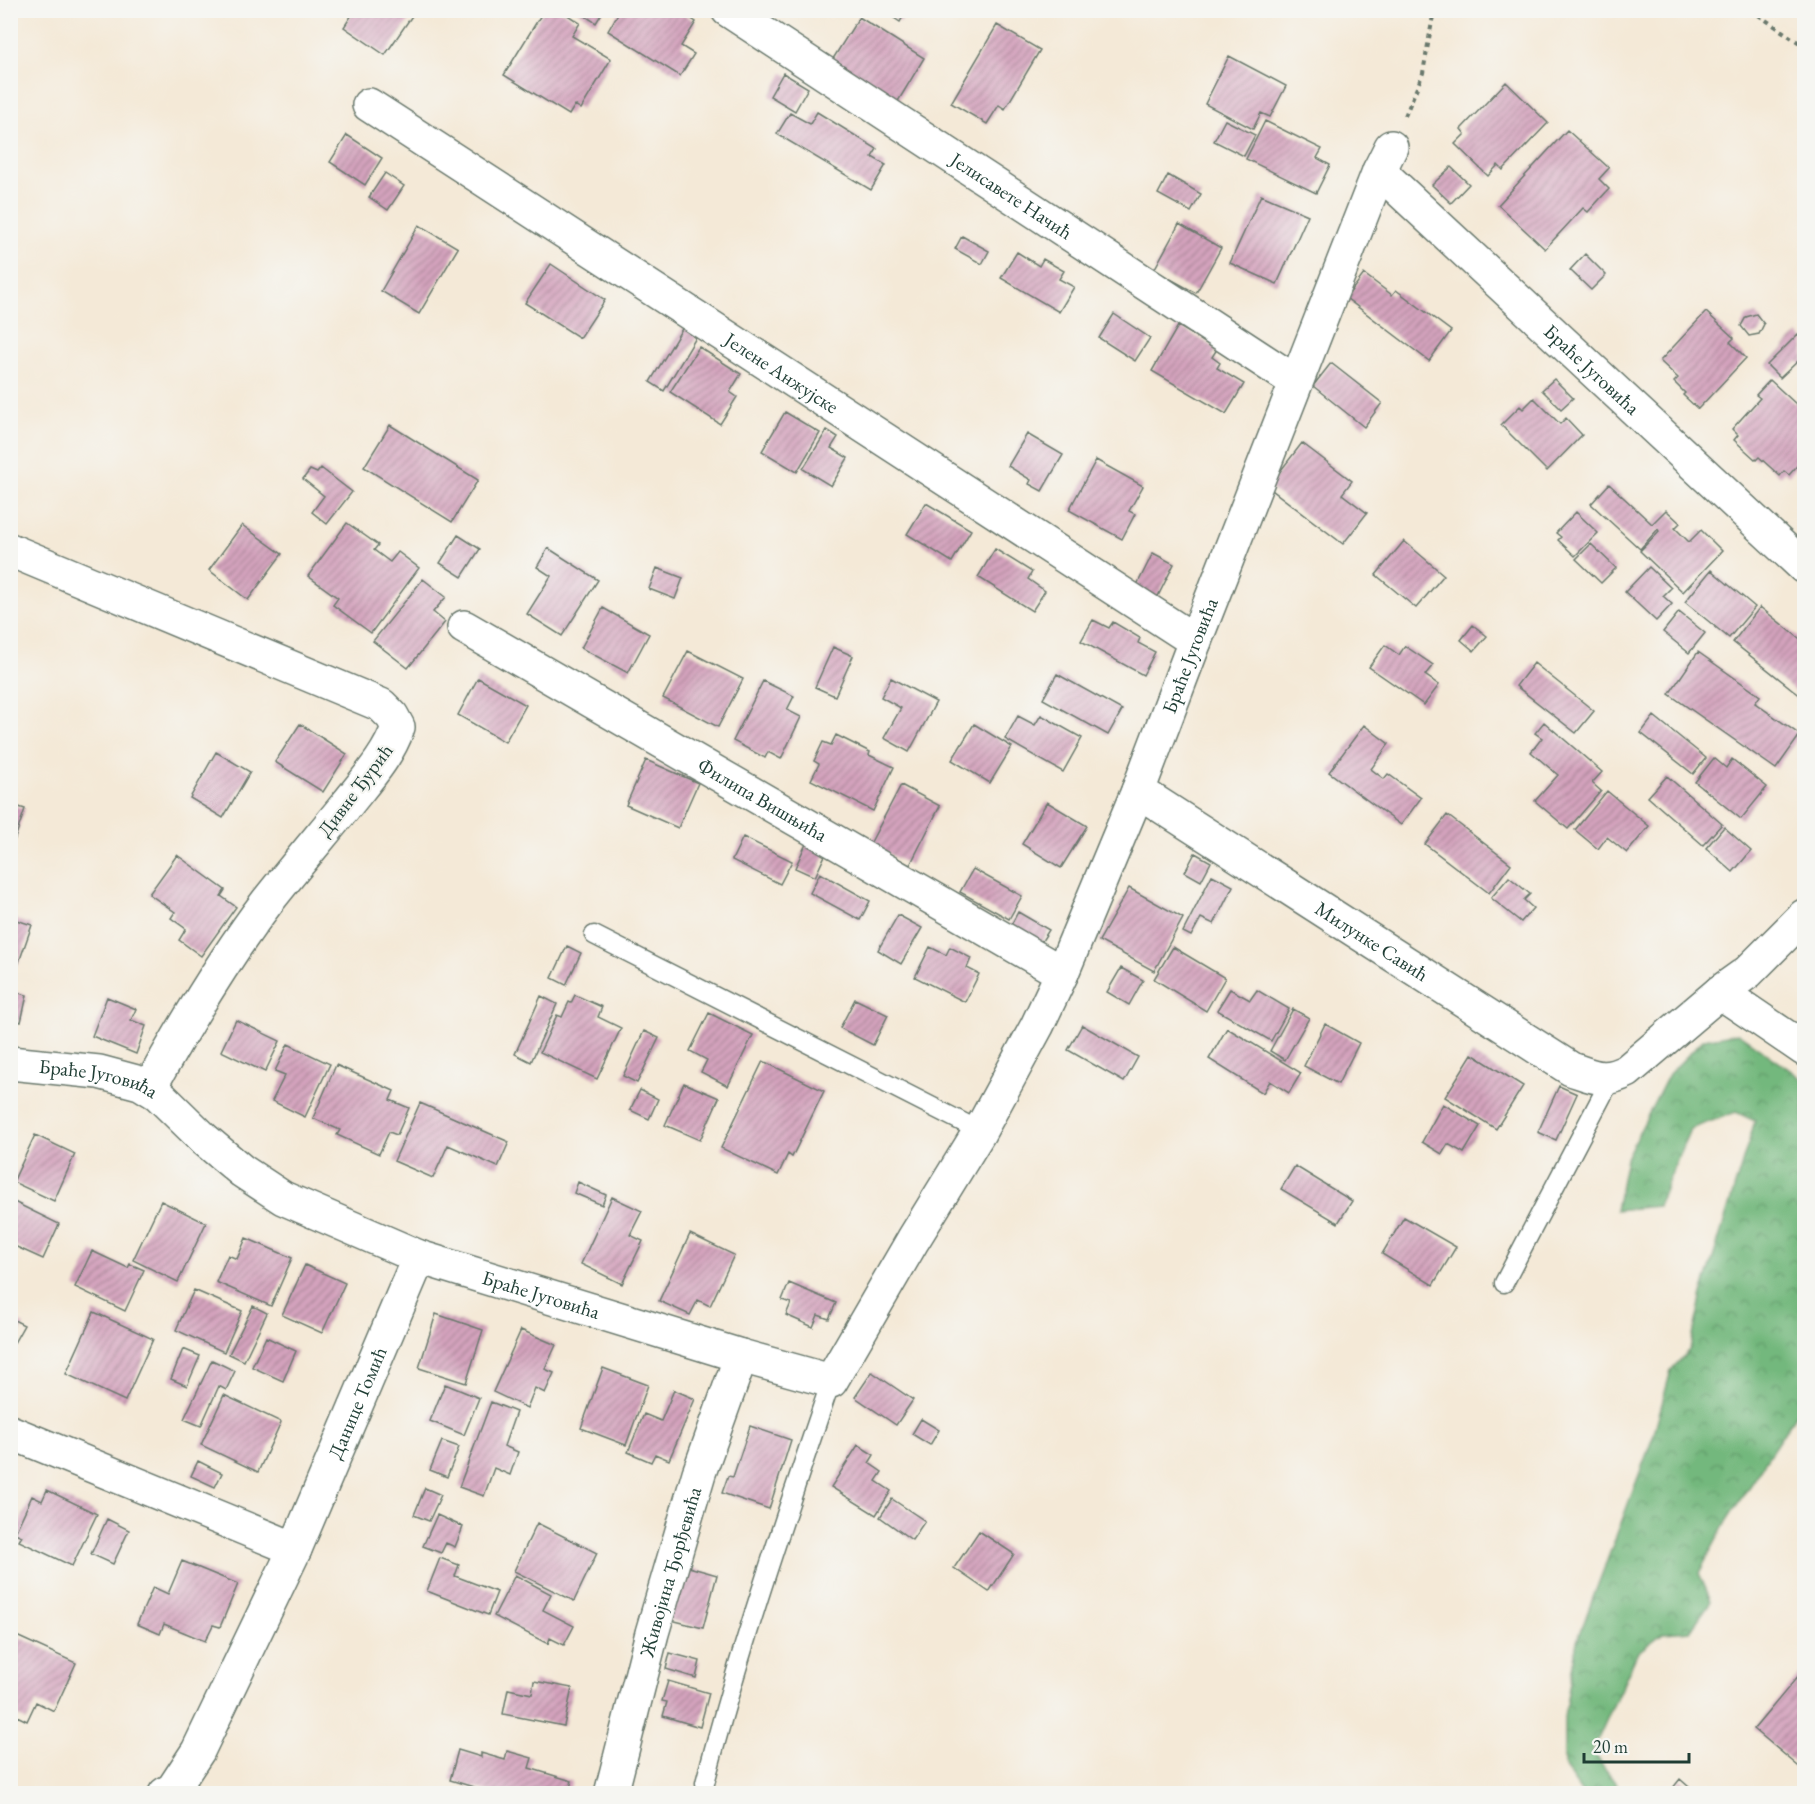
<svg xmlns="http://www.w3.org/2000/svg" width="1815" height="1804" font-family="'EB Garamond',serif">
<defs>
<pattern id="forest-crowns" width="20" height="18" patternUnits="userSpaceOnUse" patternTransform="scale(1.5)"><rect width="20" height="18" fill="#73b87d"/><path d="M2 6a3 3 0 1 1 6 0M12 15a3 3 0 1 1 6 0" fill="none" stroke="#5e9767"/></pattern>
<pattern id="building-hatch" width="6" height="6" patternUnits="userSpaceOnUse" patternTransform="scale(1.5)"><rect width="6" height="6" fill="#d4a3bd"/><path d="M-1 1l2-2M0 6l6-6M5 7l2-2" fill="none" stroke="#ab869a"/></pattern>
</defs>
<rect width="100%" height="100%" fill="#f6f6f2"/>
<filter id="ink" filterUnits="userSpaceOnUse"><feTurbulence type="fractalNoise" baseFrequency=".0167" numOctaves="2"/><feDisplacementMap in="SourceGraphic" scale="12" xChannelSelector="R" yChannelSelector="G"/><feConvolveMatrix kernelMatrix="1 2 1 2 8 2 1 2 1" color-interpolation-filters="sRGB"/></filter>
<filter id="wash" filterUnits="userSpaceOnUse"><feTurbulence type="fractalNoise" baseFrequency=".008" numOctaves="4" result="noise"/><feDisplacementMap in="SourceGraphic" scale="24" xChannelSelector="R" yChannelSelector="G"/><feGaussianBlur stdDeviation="1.35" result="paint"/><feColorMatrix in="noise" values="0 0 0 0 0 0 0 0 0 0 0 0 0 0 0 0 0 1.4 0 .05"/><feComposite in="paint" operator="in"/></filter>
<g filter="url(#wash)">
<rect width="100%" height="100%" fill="#f4e9d7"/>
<path fill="url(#forest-crowns)" stroke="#497a58" stroke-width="1.5" d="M1738,1033L1804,1080V1402L1727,1520L1699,1573L1711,1601L1690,1631L1663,1633L1637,1653L1592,1752L1617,1785L1620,1793H1582L1564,1767V1716L1577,1641L1653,1437L1671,1370L1690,1349L1702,1294L1755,1121L1736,1112L1690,1129L1658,1206L1616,1210L1626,1158L1669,1074L1704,1039Z"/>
<g id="blocks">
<path fill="url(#building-hatch)" d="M355,10H416L385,55L344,27Z
M544,10H560L580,23L572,36L611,59L581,109L575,105L569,115L504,75Z
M576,10H604L596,23Z
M620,10H678L696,22L681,46L694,54L680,76L608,31Z
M882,10H907L900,22Z
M859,17L924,58L897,103L831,62Z
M997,25L1040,50L1005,109L999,105L987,124L951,103Z
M1229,56L1286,86L1270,117L1261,113L1253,129L1205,104Z
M783,73L808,88L795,111L770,96Z
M1506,82L1548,123L1503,170L1498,165L1488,176L1455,144L1465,134L1461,129Z
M817,112L877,149L872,157L886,165L871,190L777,134L790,113L810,124Z
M1225,120L1255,135L1244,156L1214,141Z
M1265,121L1322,149L1317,158L1330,165L1316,193L1246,159Z
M1567,130L1609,168L1599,179L1609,189L1588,212L1583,208L1545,249L1498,205Z
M347,135L382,158L365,185L330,162Z
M1451,167L1469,184L1451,203L1432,185Z
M385,173L404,186L388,210L369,197Z
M1168,175L1201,194L1191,212L1158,194Z
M1261,195L1308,215L1277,284L1230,263Z
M1179,224L1221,248L1196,293L1154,270Z
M419,225L458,248L419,314L381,291Z
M962,236L989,251L982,264L955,249Z
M1017,252L1039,266L1043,259L1064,271L1059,279L1074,287L1059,312L1001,278Z
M1585,254L1606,275L1591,290L1570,270Z
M551,264L605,300L580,338L525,303Z
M1364,274L1392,295L1396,290L1451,331L1429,361L1346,298Z
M1706,312L1734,338L1730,342L1746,358L1698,409L1683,395L1685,393L1674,382L1678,378L1660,361Z
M1114,314L1150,338L1135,361L1099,338Z
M1756,314L1764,324L1759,334L1749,336L1741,326L1746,317Z
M1178,326L1217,349L1212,357L1220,363L1217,368L1244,384L1226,414L1152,371Z
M683,327L697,336L664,391L650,382Z
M1798,334L1804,340V367L1798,361L1780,378L1767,365Z
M699,347L741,374L730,392L737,397L720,424L670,392Z
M1331,363L1382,403L1364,427L1313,386Z
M1554,379L1573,398L1561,409L1542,390Z
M1770,380L1797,405L1801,401L1804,404V458L1789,475L1784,471L1780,476L1759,457L1756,460L1734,440L1738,435L1732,429L1760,398L1756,395Z
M1534,398L1560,424L1566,418L1582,435L1547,471L1501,425L1520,406L1523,409Z
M785,412L820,433L797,472L762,451Z
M390,425L478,480L452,522L364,467Z
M827,430L838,437L831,448L848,458L831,486L803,469Z
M1027,434L1063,455L1042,491L1029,484L1031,480L1008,466Z
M1302,443L1352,481L1342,494L1367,513L1343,544L1268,487Z
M1096,460L1143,486L1129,511L1135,514L1122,539L1069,510Z
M321,468L352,492L327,524L312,512L324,496L303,479L310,470L317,473Z
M1609,484L1652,524L1666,510L1680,523L1675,528L1689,542L1701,530L1722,551L1683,592L1640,551L1659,531L1658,529L1640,549L1591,504Z
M926,503L971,530L952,562L907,534Z
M1576,512L1598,533L1575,556L1558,540L1561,537L1556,533Z
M347,523L378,545L374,550L390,562L398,552L419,568L371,633L333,605L338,598L308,576Z
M242,525L282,554L248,600L209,570Z
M458,535L480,549L462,577L440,563Z
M1404,541L1444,575L1416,608L1376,575Z
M1591,544L1616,568L1601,583L1576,559Z
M548,548L598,580L562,636L527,614L551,576L537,567Z
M995,549L1032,572L1028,579L1045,591L1032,611L978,577Z
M1153,553L1174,564L1156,600L1135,589Z
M1649,567L1671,588L1663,596L1672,604L1656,621L1625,592Z
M657,568L683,578L675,599L649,589Z
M1711,570L1755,607L1729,638L1685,602Z
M423,579L446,597L433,612L445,622L408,668L373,641Z
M1760,607L1804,642V694L1802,697L1733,642Z
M603,608L649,634L628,673L581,648Z
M1679,612L1705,633L1689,653L1663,632Z
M1093,620L1109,628L1113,622L1140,638L1138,643L1155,652L1143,675L1081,641Z
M1473,625L1487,636L1474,651L1461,640Z
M1385,645L1399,655L1405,646L1433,665L1425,675L1439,685L1424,705L1369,667Z
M833,647L853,656L835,696L815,687Z
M688,651L743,679L718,727L663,698Z
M1698,652L1760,696L1755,703L1800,735L1776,769L1669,694Z
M1534,663L1594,711L1576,733L1516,686Z
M1057,674L1122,710L1108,735L1043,699Z
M478,678L526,705L505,742L458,715Z
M891,678L936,702L909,752L884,738L901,708L881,697Z
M763,681L794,696L787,710L801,717L781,759L768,752L765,758L733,741Z
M1041,715L1082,738L1063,772L1005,739L1018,716L1035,725Z
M1654,716L1706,758L1693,774L1641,733Z
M1544,722L1602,772L1592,783L1601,791L1568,829L1535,801L1558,775L1531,752L1542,738L1535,733Z
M300,724L347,754L323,792L275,762Z
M974,724L1012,747L990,783L952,760Z
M1364,725L1389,744L1371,769L1384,779L1388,774L1421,798L1401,825L1329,772Z
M836,735L870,752L869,755L894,767L873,811L811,780L819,764L814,761L823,742L831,745Z
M216,752L250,772L223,818L190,798Z
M1714,758L1726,768L1732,759L1767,787L1741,819L1695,782Z
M646,760L698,783L678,828L626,805Z
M1667,776L1722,824L1703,845L1648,797Z
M901,785L940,806L910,865L870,844Z
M1607,791L1649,826L1627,853L1607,837L1598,849L1575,830Z
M1047,802L1087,826L1061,868L1022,844Z
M10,804L25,809L11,850H10Z
M1447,815L1511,864L1489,893L1425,844Z
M1724,827L1751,851L1733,872L1706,848Z
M743,837L792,861L780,884L732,860Z
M806,844L826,853L815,877L795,868Z
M1195,853L1211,862L1201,881L1185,872Z
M177,855L225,890L221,896L236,907L201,956L179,940L186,929L171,918L175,912L149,894Z
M973,869L1022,896L1009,919L960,892Z
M820,873L870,901L860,920L810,893Z
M1212,875L1233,886L1214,924L1201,918L1191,936L1183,932Z
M1509,877L1530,894L1524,900L1533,908L1521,922L1491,898Z
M1129,888L1183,918L1154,971L1099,941Z
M1018,912L1049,930L1040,944L1010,927Z
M898,915L922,928L901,964L878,950Z
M10,918L32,925L18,965L10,962Z
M567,946L581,953L566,985L552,978Z
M930,947L946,955L950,947L971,958L967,968L979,974L965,1002L915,977Z
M1173,947L1225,978L1206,1011L1154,979Z
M1121,968L1143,980L1129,1005L1107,992Z
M1230,989L1250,1000L1257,990L1289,1009L1271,1041L1217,1010Z
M10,991L27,995L21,1022L10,1019Z
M575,995L602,1007L598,1017L621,1028L597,1079L540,1052L557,1015L562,1017L569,1002L571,1003Z
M541,996L557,1004L531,1062L515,1054Z
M107,997L136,1009L131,1020L146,1026L136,1054L92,1036Z
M855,999L888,1015L873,1045L840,1028Z
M1293,1009L1309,1018L1285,1060L1270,1051Z
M709,1013L753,1035L728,1086L701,1072L707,1060L690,1051Z
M236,1020L280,1041L265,1072L221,1051Z
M1325,1024L1359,1043L1338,1084L1304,1066Z
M1082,1025L1138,1057L1124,1082L1068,1050Z
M1227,1028L1301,1073L1289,1093L1270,1081L1263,1093L1209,1059Z
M644,1031L659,1038L637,1083L623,1076Z
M288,1044L330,1064L305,1117L272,1101L285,1075L275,1071Z
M1472,1054L1523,1086L1496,1129L1445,1097Z
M763,1061L824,1091L792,1157L788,1154L778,1175L721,1148Z
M336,1065L394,1091L390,1100L409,1108L397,1135L389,1132L379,1154L337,1135L340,1130L313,1118Z
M684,1083L719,1098L700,1140L665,1125Z
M1559,1086L1577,1094L1556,1140L1538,1132Z
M640,1090L658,1099L649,1119L630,1110Z
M420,1103L509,1142L498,1167L448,1145L433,1178L394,1161Z
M1443,1104L1480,1126L1464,1153L1448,1144L1442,1154L1422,1142Z
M35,1135L75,1154L54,1201L13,1182Z
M1295,1166L1352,1201L1338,1223L1281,1189Z
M578,1182L606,1195L602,1205L574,1193Z
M612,1197L642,1211L630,1235L643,1241L622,1284L581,1264Z
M10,1200L59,1224L43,1259L10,1244Z
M161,1201L206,1223L178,1282L133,1260Z
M1404,1217L1456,1247L1433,1285L1382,1254Z
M690,1234L734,1255L710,1306L698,1300L690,1315L659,1301Z
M246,1238L292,1258L271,1306L216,1282L228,1255L237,1259Z
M92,1251L128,1268L130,1264L144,1270L125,1311L75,1287Z
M305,1265L345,1283L322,1333L282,1315Z
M789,1283L836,1303L829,1319L818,1315L813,1327L786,1315L791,1303L782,1300Z
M194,1290L242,1311L224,1352L176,1330Z
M253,1306L267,1313L244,1361L229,1354Z
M94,1312L153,1339L125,1401L66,1374Z
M436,1314L483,1330L466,1383L419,1368Z
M10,1318L24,1325L10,1350Z
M521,1330L556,1345L545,1369L554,1373L545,1393L535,1388L527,1408L493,1392Z
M266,1337L296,1351L283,1381L252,1367Z
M183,1349L200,1356L187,1386L171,1379Z
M212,1360L235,1371L226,1390L219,1386L201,1426L184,1419Z
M603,1368L648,1385L626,1445L581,1428Z
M872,1372L913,1400L896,1425L855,1397Z
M445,1384L479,1398L464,1435L430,1421Z
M674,1390L695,1399L669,1460L655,1454L651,1462L628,1452L644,1414L661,1421Z
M224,1395L281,1422L258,1472L201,1445Z
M491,1402L516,1412L504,1446L518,1452L510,1475L494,1468L484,1496L459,1487Z
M921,1419L939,1430L930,1445L912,1434Z
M750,1426L791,1440L769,1509L722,1493L728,1476L733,1477Z
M442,1441L459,1447L447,1477L430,1470Z
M858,1445L874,1455L869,1463L882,1472L876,1481L891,1491L876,1515L831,1487Z
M198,1461L222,1473L215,1487L191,1476Z
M425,1488L441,1495L429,1521L414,1515Z
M47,1490L97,1514L72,1566L19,1541L22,1536L15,1533L32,1496L42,1501Z
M892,1499L925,1521L912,1540L880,1517Z
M437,1515L463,1527L455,1547L446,1543L441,1553L423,1546Z
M107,1519L129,1530L113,1564L91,1554Z
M537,1523L597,1553L574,1601L514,1571Z
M979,1531L1014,1554L989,1592L954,1568Z
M440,1558L459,1565L455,1576L497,1592L488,1615L427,1591Z
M182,1561L238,1584L220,1627L213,1625L205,1641L164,1624L160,1634L137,1624L153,1587L168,1594Z
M678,1564L717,1575L703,1628L663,1618Z
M515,1575L551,1594L543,1610L574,1626L564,1645L550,1638L548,1644L494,1616Z
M10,1633L76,1663L54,1711L36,1702L27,1721L17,1716L10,1729Z
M670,1653L700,1661L696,1678L666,1669Z
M1804,1669V1771L1754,1729Z
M534,1681L572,1688L564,1726L503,1714L508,1689L532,1694Z
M668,1681L709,1693L700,1727L663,1716L667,1702L662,1701Z
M458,1750L481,1757V1753L505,1760L507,1751L532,1758L529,1768L572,1781L568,1794H497L450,1780Z
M1680,1779L1697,1794H1668Z"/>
</g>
</g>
<g filter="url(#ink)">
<use href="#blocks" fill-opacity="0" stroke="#6a796d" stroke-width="1.5"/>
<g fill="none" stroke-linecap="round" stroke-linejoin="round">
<defs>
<path id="lane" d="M594,935L980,1131
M1504,1283L1611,1079
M705,1783C740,1647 786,1514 831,1381"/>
<g id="street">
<path id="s1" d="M728,10L1296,382"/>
<path id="s2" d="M369,105L1195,641"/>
<path id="s3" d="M1379,171L1804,567"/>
<path d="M10,550L381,705L392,716L398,727C389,755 366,780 348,803C321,836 293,869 267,902C223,960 185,1024 150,1087"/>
<path id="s4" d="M464,627L1062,973"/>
<path id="s5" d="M1138,791L1571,1069C1595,1077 1603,1083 1627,1071L1720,992L1748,972L1804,916"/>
<path d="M1720,992L1804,1049"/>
<path id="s6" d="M10,1063L99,1072L140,1083L158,1094L204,1139L242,1171L283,1198L419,1257L741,1356L831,1381L913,1240L980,1131L1037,1026L1062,973L1138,791L1195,641L1379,171L1391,147"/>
<path d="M10,1432L295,1549"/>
<path id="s7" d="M165,1794L173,1789L198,1751L295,1549L419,1257"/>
<path id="s8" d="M611,1794L652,1633L699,1473L741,1356"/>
</g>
</defs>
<use href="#lane" stroke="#6a796d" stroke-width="21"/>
<use href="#street" stroke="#6a796d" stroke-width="36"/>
<path stroke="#6a796d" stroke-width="4" stroke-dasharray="4.5 4.5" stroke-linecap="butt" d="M1751,10L1804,46
M1405,116L1423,73L1434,10"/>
<use href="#lane" stroke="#fff" stroke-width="18"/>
<use href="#street" stroke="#fff" stroke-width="33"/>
</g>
</g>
<g text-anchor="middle" stroke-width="4.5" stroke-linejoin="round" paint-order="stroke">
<g font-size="20" fill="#1f3d34" stroke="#f6f6f2">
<text dy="7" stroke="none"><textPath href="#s1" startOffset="339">Јелисавете Начић</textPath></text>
<text dy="7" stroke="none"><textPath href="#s3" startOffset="291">Браће Југовића</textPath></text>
<text dy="7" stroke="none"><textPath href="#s2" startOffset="492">Јелене Анжујске</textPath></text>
<text dy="7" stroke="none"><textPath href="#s6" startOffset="1706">Браће Југовића</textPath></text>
<text transform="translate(355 790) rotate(-53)" y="7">Дивне Ђурић</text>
<text dy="7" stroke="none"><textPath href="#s4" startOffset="345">Филипа Вишњића</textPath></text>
<text dy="7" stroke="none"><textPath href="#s5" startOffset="278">Милунке Савић</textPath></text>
<text dy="7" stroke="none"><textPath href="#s6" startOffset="90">Браће Југовића</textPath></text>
<text dy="7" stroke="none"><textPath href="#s6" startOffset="592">Браће Југовића</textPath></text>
<text dy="7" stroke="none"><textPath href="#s7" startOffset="438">Данице Томић</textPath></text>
<text dy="7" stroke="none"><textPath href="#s8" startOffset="230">Живојина Ђорђевића</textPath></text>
</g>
</g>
<rect width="1815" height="1804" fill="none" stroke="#f6f6f2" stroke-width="36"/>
<path d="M1584 1753v9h105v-9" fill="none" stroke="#1f3d34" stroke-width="3"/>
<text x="1593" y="1753" font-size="18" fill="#1f3d34" stroke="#f6f6f2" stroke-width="4.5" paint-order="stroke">20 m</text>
</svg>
